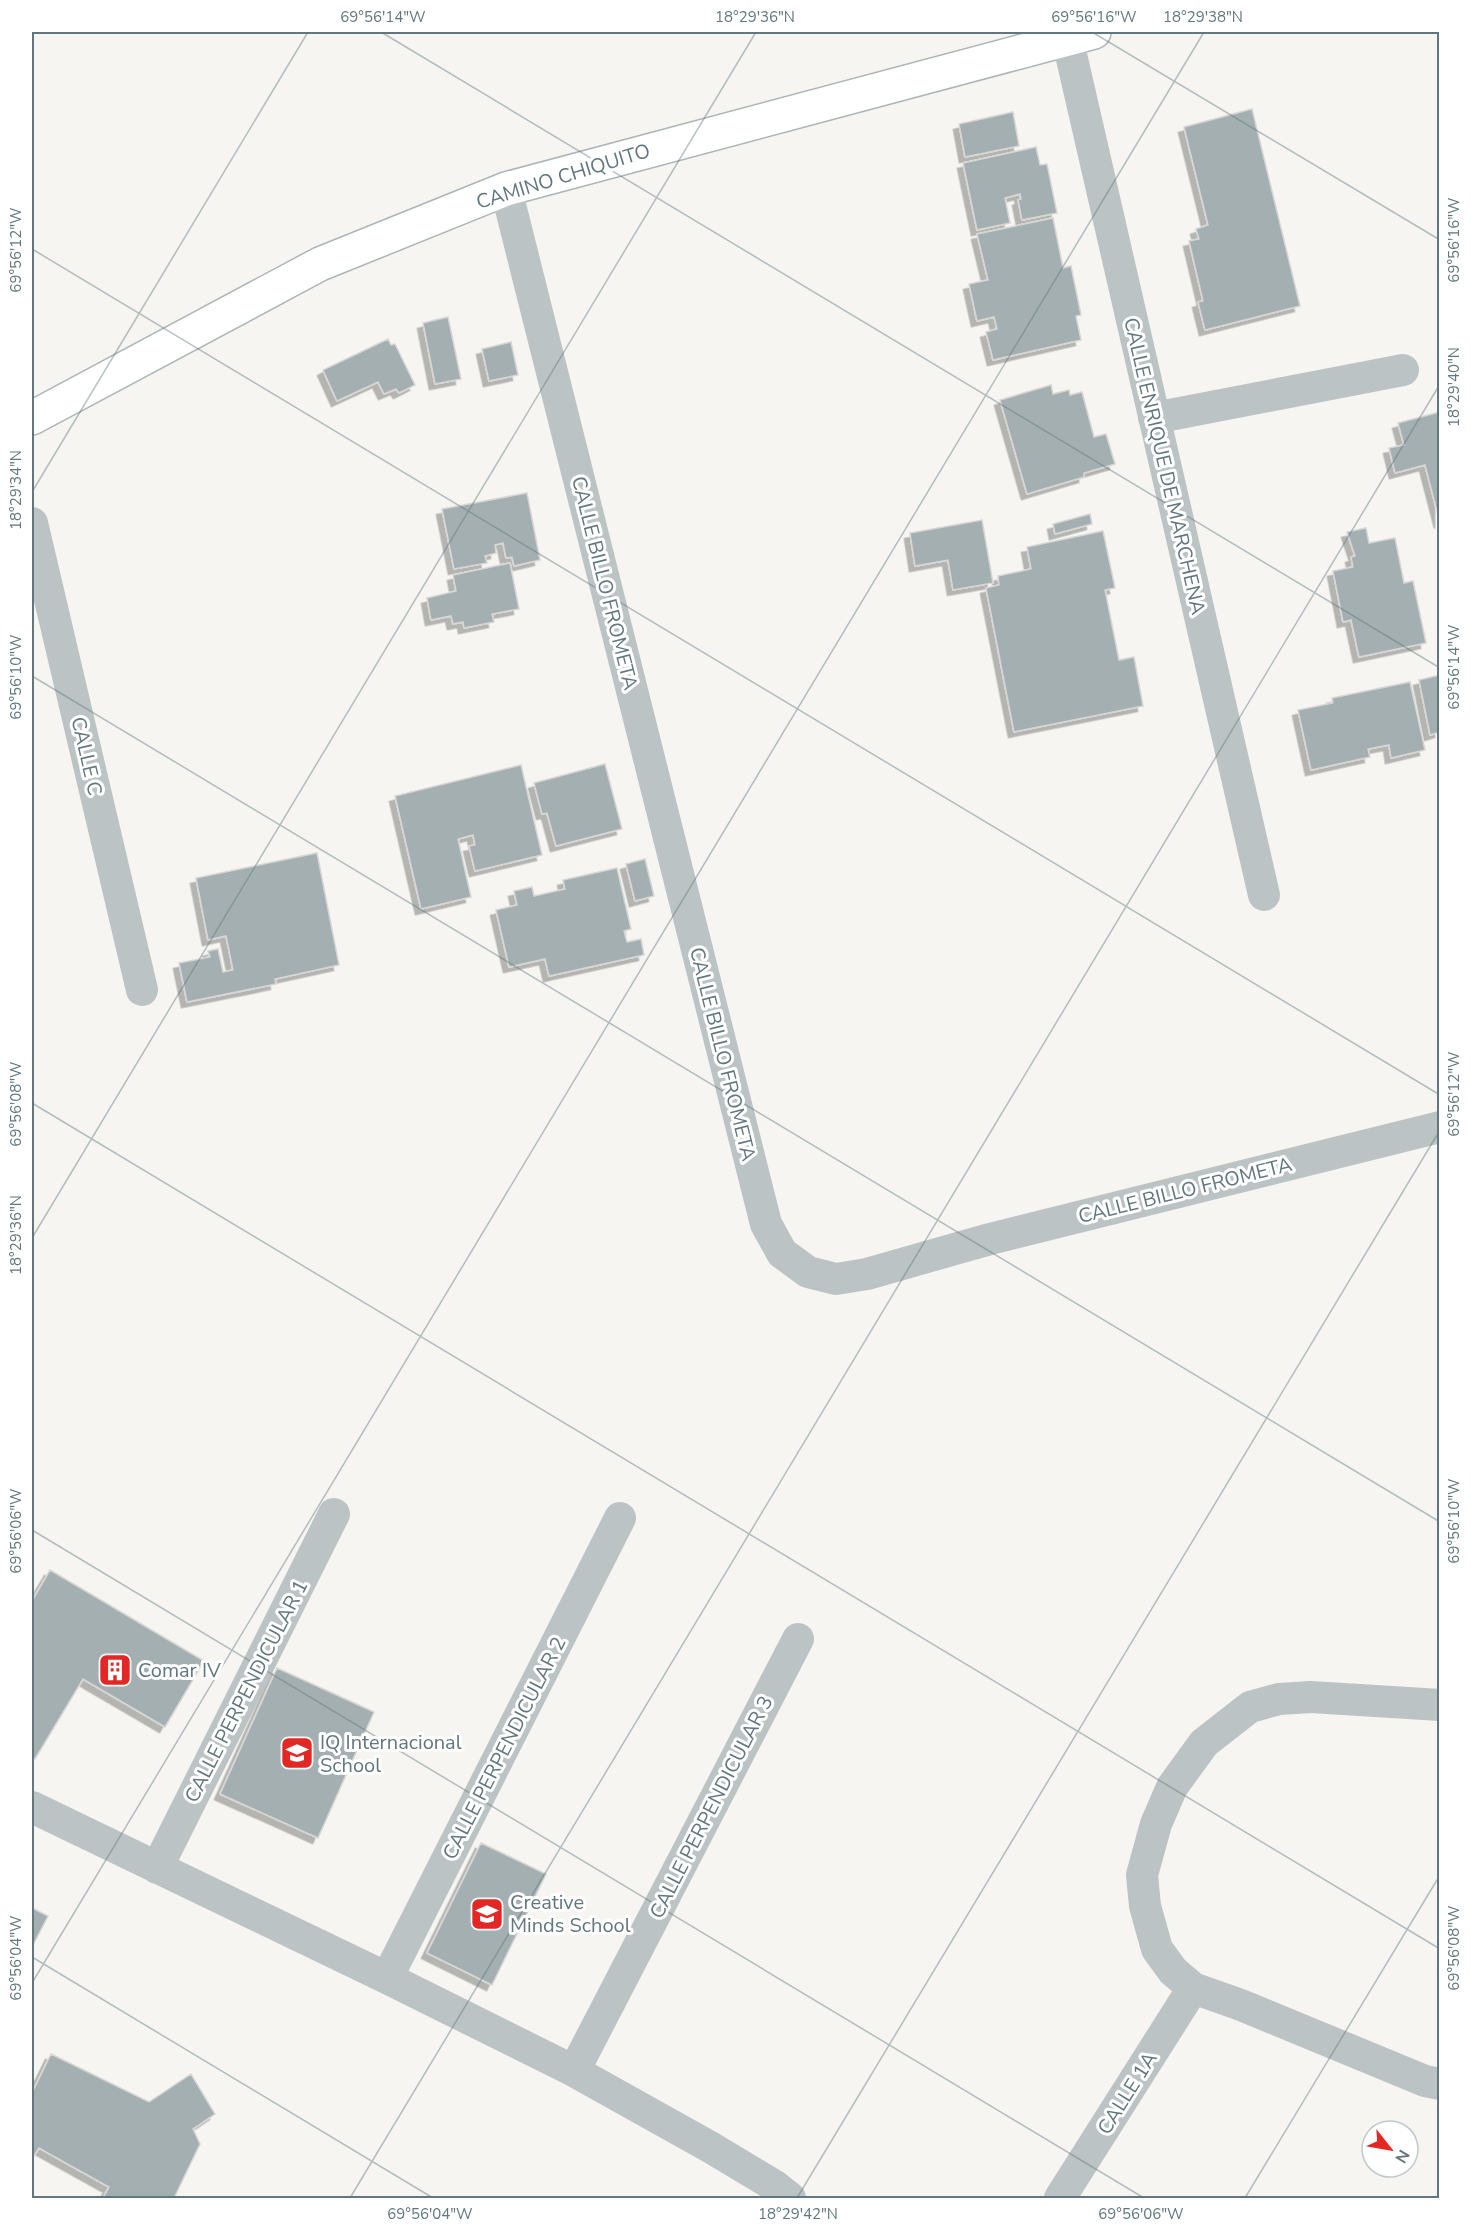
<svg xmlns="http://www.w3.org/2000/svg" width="1471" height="2230" font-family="'Nunito Sans',sans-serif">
<defs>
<filter id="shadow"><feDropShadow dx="-5.5" dy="5.5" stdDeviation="0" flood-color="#0004"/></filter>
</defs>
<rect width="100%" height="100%" fill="#f6f5f2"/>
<path fill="#a3afb1" stroke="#d7d6d5" stroke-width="1.5" filter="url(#shadow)" d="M1252,109L1300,306L1205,330L1198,302L1203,301L1189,241L1199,239L1196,229L1208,225L1184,127Z
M1013,112L1019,146L965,157L959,124Z
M1036,147L1040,165L1047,164L1057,213L1022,220L1018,200L1021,199L1020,194L1005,198L1010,223L977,230L963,163Z
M1053,218L1063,268L1071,266L1081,315L1076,316L1081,340L993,360L986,332L997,329L994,317L977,321L969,284L988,280L977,234Z
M448,317L461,379L435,384L423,323Z
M388,339L391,345L395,344L415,385L399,393L396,389L384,394L378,382L337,401L323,370Z
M511,342L518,375L489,381L482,349Z
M1051,385L1053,394L1069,390L1070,395L1082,392L1094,437L1106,434L1115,464L1084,473V477L1027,494L1000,400Z
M1440,412V523L1425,465L1395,473L1389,448L1404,445L1398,423Z
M527,493L540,560L514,566L512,557L506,558L503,543L495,545L496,553L485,556L487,563L454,569L442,509Z
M1090,514L1092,524L1055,534L1053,524Z
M982,520L993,583L953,590L948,560L915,566L910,533Z
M1366,528L1369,543L1395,538L1404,583L1413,581L1426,643L1359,657L1351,620L1343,622L1333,571L1353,567L1351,557L1355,556L1347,532Z
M1103,531L1115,588L1105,590L1119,660L1134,657L1143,706L1014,732L986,588L999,585L998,576L1031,569L1027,547Z
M510,563L519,609L492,614L494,622L464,628L463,622L453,624L451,616L431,620L427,598L456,591L453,575Z
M1440,675V732L1430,735L1419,680Z
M1410,682L1425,750L1391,758L1389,745L1368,749L1370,757L1311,770L1298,710L1333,703L1332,698Z
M605,764L622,829L556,846L547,813L542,814L534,783Z
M521,765L542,855L475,871L469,846L475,845L473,835L458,839L471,897L421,909L395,796Z
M317,853L339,965L275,979L276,984L187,1002L179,963L210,957L208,951L218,949L223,972L233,970L226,936L208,940L196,878Z
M645,859L654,896L635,901L626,864Z
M617,868L631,929L624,931L627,942L641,939L644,955L549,976L545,959L509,967L496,910L517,905L514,891L532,887L534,896L565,889L563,880Z
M50,1570L204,1661L165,1727L83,1679L35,1759L32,1757V1601Z
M277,1668L374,1712L318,1838L220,1794Z
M481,1843L546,1874L492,1985L427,1953Z
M32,1908L48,1916L32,1947Z
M51,2054L149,2102L191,2074L215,2114L193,2129L200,2144L174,2198H103L109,2187L39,2148L32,2159V2093Z"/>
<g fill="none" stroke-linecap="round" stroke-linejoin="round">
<defs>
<path id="secondary" d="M32,418L320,264L506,189L1094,32"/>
</defs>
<use href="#secondary" stroke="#acb5b8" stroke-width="36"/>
<path stroke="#bcc3c5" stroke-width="32" d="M1060,32L1067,37L1264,895
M506,189L766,1224L782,1253L808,1272L836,1279L867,1274L990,1239L1440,1127
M1154,418L1403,370
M32,523L142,990
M1440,1705L1311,1697L1279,1699L1250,1707L1204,1743L1172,1787L1156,1824L1142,1875L1145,1906L1157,1949L1173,1971L1193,1988L1241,2005L1425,2081L1440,2084
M32,1807L387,1978L574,2071L710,2147L775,2186L790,2198
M157,1868L334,1514
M387,1978L620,1518
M574,2071L798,1639
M1060,2198L1193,1988"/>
<use href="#secondary" stroke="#fff" stroke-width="33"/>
</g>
<path fill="none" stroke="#61777d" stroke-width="1.5" stroke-opacity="0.45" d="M381,32L1440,668M1092,32L1440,240M32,249L1440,1095M32,492L308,32M32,676L1440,1522M32,1103L1440,1949M32,1238L756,32M32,1530L1144,2198M32,1957L433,2198M32,1983L1204,32M350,2198L1440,384M797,2198L1440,1130M1245,2198L1440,1875"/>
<defs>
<symbol id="building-square" viewBox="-11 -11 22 22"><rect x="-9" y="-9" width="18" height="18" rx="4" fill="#e22725" stroke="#fff"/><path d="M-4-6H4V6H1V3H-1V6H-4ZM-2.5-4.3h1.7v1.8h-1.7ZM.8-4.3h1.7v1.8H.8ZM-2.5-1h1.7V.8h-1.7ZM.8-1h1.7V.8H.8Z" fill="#fff"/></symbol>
<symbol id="school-square" viewBox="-11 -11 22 22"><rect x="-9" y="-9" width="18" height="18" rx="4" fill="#e22725" stroke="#fff"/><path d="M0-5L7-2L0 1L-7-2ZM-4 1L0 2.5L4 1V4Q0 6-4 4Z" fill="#fff"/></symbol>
</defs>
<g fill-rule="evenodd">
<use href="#building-square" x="96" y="1651" width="38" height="38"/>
<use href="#school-square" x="278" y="1734" width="38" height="38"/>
<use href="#school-square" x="468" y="1895" width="38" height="38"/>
</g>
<g text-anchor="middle" stroke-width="6" stroke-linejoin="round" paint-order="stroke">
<g font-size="20" fill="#61777d" stroke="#fff">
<text transform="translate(563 176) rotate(-17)" y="7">CAMINO CHIQUITO</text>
<text transform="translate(1165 466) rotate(77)" y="7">CALLE ENRIQUE DE MARCHENA</text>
<text transform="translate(605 583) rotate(76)" y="7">CALLE BILLO FROMETA</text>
<text transform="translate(87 756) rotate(77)" y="7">CALLE C</text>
<text transform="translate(723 1054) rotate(76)" y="7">CALLE BILLO FROMETA</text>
<text transform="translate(1185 1190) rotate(-14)" y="7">CALLE BILLO FROMETA</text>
<text transform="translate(246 1691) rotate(-63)" y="7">CALLE PERPENDICULAR 1</text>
<text transform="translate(504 1748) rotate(-63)" y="7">CALLE PERPENDICULAR 2</text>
<text transform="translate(711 1807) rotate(-63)" y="7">CALLE PERPENDICULAR 3</text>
<text transform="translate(1127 2093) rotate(-58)" y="7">CALLE 1A</text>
</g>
<g font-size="20" fill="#61777d" stroke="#fff" text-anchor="start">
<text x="138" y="1677">Comar IV</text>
<text x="320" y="1749">IQ Internacional<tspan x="320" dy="23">School</tspan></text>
<text x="510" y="1909">Creative<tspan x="510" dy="23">Minds School</tspan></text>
</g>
</g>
<rect width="1471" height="2230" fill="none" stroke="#ffffff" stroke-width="66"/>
<g transform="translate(1390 2149) rotate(121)"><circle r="28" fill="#ffffff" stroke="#c0c9cb" stroke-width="1.5"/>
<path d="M0-4.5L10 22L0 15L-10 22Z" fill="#e22725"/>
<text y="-9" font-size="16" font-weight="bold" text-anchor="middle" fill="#61777d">N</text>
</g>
<rect x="33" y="33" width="1405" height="2164" fill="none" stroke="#61777d" stroke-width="2"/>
<g font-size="15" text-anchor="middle" fill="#61777d">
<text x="383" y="22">69°56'14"W</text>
<text x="755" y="22">18°29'36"N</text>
<text x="1094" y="22">69°56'16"W</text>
<text x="1203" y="22">18°29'38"N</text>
<text transform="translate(1454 240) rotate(-90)" y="5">69°56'16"W</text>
<text transform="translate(16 250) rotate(-90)" y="5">69°56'12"W</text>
<text transform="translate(1454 387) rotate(-90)" y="5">18°29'40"N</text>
<text transform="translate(16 490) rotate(-90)" y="5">18°29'34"N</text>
<text transform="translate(1454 667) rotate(-90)" y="5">69°56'14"W</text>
<text transform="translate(16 677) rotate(-90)" y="5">69°56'10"W</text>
<text transform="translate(1454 1094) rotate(-90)" y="5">69°56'12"W</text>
<text transform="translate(16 1104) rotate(-90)" y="5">69°56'08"W</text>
<text transform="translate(16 1235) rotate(-90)" y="5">18°29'36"N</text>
<text transform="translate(1454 1521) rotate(-90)" y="5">69°56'10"W</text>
<text transform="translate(16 1531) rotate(-90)" y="5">69°56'06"W</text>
<text transform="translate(1454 1948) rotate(-90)" y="5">69°56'08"W</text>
<text transform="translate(16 1958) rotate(-90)" y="5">69°56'04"W</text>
<text x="430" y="2219">69°56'04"W</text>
<text x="798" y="2219">18°29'42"N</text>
<text x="1141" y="2219">69°56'06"W</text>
</g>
</svg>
